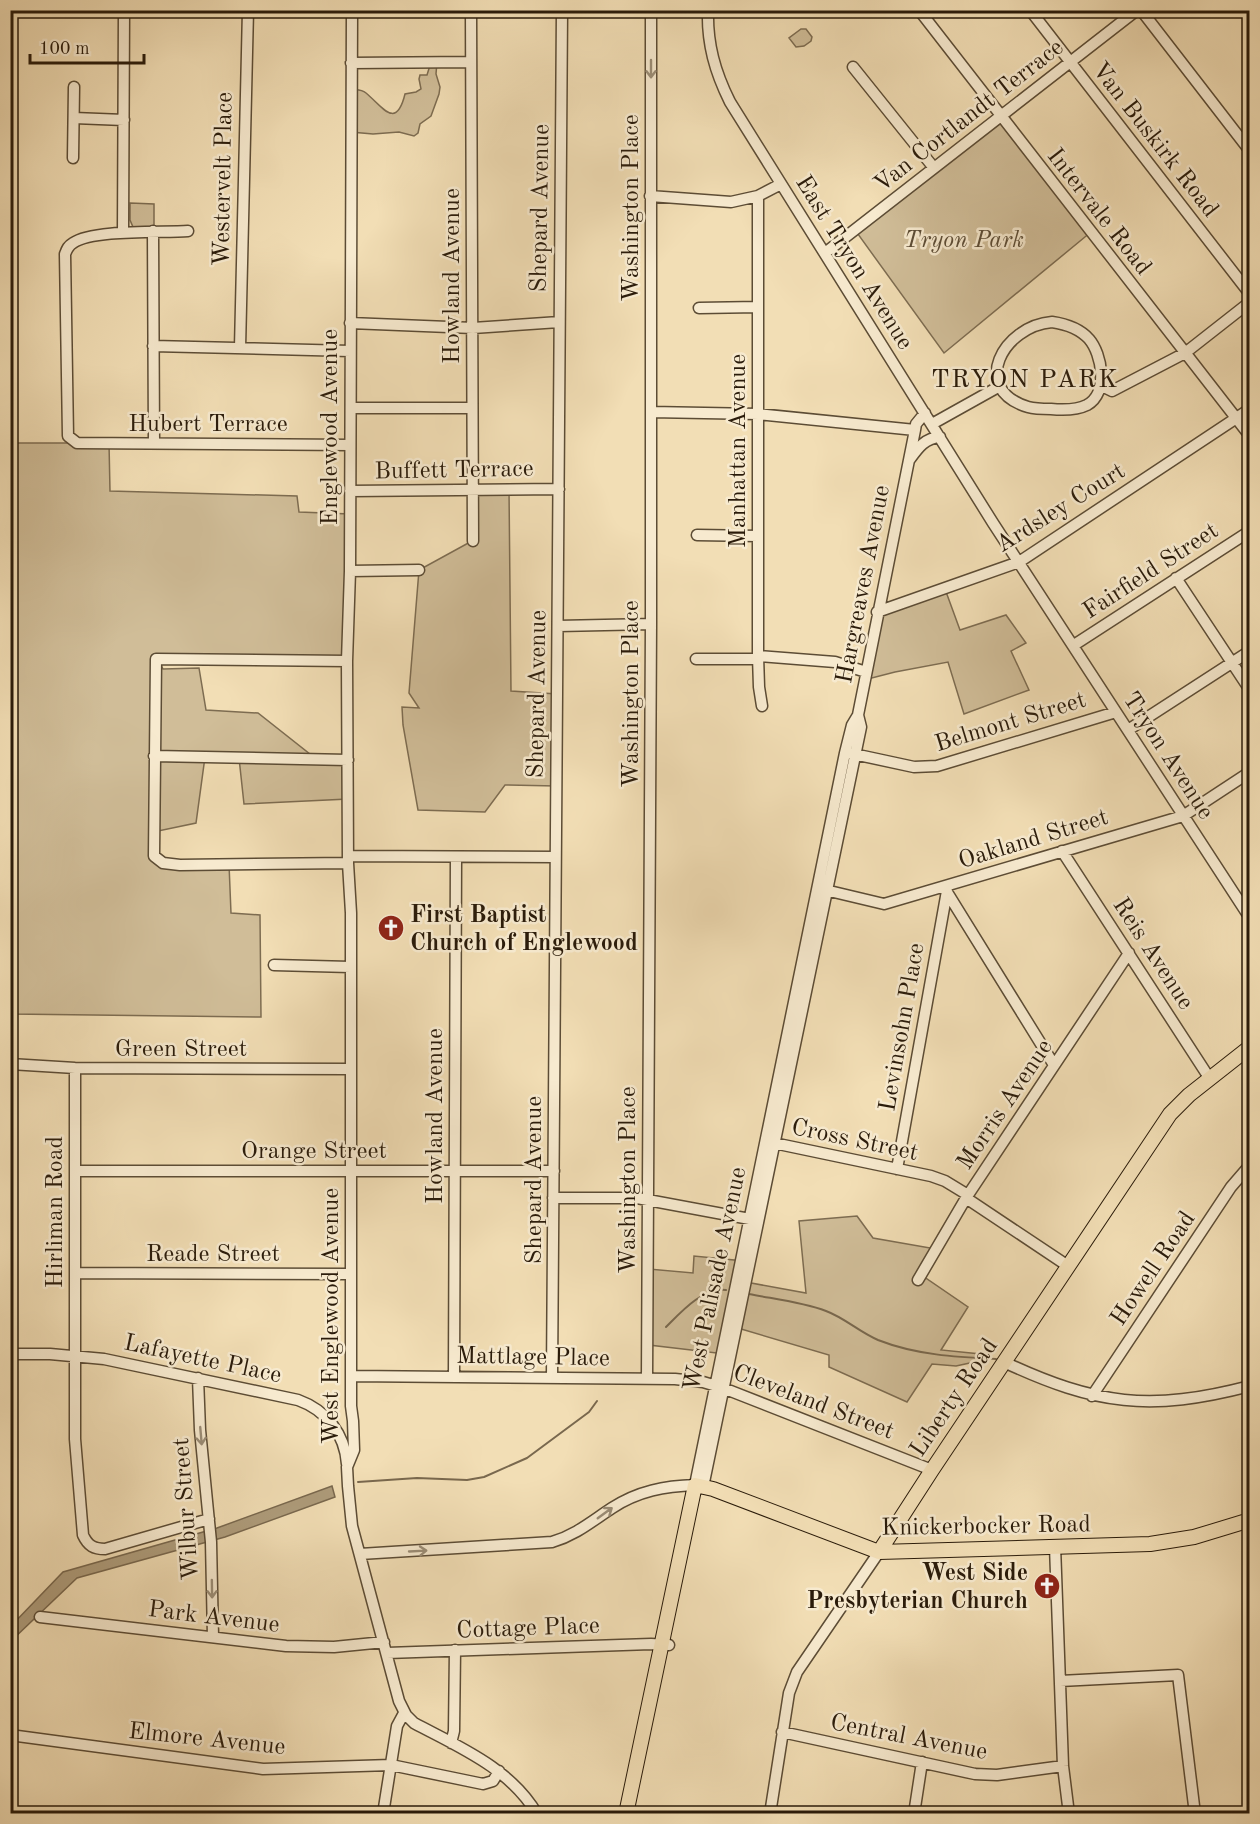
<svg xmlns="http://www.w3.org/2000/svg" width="1260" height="1824" font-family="'Old Standard TT',serif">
<rect width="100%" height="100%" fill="#f2deb5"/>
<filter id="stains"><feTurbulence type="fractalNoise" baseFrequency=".00333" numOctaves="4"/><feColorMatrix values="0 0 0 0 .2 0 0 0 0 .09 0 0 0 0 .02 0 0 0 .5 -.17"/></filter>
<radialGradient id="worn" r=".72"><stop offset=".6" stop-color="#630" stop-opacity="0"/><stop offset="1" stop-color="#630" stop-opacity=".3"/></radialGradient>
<path fill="#d0bd98" stroke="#7d6c51" stroke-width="1.5" d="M801,29H806L812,37L811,41L804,46L796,47L789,38Z
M431,62H437L436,74L440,87L439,94L431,116L420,124L418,133L414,136L399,132L373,134L351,132V89C357,90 361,89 366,93C382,106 396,131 405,94L416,92L421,89L419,79L420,75H427Z
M1000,117L1091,232L944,353L855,230Z
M130,203L154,204V229L133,227L130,220Z
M15,443H109L110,491L297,496L299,512L350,514L347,661L157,659L163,669L199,668L206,710L258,713L310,754L348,760V799L244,804L239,758L205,757L196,823L153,832L159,861L229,864L231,913L260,915L261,1017L11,1014L10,514H14Z
M471,489H509L511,691L557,694L556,786L505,785L485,812L418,810L403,725L402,707L419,708L409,693L419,570L472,541Z
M945,589L960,630L1006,615L1026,643L1011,651L1029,690L964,714L948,662L895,672L864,680L877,612Z
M857,1216L873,1238L936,1249L920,1274L968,1307L941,1350L990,1355L988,1359L956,1366L932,1364L907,1402L829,1367V1355L731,1326L725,1354L649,1345V1269L693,1273L694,1256L744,1261L740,1281L806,1293L799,1221Z"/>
<path fill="#ae9c7b" stroke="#79684e" stroke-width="1.5" d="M332,1486L335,1497L225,1537L77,1578L11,1641V1626L63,1572L217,1528Z"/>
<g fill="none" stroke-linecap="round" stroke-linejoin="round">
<path stroke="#79684e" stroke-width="2" d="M749,1294C774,1299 802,1302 826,1311C845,1318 859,1332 878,1340C916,1355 956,1357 996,1359
M666,1327C681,1312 703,1287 726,1290
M358,1482L417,1478L467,1480L484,1477L527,1458L589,1412L597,1401"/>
<defs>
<path id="minor" d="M352,10L350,571L347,661L348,863L351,913V1406L353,1421L354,1450L347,1467L348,1486L352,1526L399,1701L406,1715L414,1723C459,1747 510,1768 537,1814
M471,10L473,541
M708,10C707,44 715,72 730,102L993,523L1250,918
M919,10L1250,436
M1030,10L1250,294
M1141,10L1250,151
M351,63L471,62
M853,67L934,168
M74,118L124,120
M73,158L74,87
M650,196L731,202L758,196L781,184
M758,196V656L759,687L762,706
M153,231L154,443
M188,231C162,233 93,229 73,243C68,246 67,249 65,254L68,436L77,443L350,445
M123,233L124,10
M825,253L1137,10
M699,308L758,307
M1052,322C1066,324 1079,328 1089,339C1102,354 1109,393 1087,405C1077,410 1062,410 1051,409C1044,409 1035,409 1028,407C969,389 1003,326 1052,322Z
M350,323L473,328L559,322
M153,346L350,351
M240,348L248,10
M1100,385L1112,391L1185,353L1250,302
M351,408H472
M651,412L758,414L915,430
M932,424L1000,386
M910,459C918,448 925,438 940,437
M350,491L559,489
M697,535L758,536
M350,571L419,570
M1176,578L1250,690
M877,612L1019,562L1250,409
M558,626L651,624
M1074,645L1250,531
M758,656L835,662L866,672
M696,659H758
M347,661L156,659L154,856L163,863L180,865L348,863
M1128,730L1250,651
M849,753L914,767L937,766L1116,712
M154,756L348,760
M1062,851L1210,1079
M348,856L555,857
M821,889L884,904L1183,816L1250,772
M945,889L1054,1065
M274,965L350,967
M10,1064L75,1068L351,1069
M75,1068V1439L83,1535C88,1546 94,1549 105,1549L209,1519
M769,1142L931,1176L945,1181L968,1195
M897,1169L947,891
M75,1171H554
M553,1198H637L755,1220
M966,1198L1068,1266
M75,1273L351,1274
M918,1280L966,1198L1129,953
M10,1354H50L104,1359L298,1400C326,1410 345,1434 347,1464
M1004,1362C1096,1405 1150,1412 1250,1386
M351,1376L675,1379L703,1382L723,1388L932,1470
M454,1376L456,857
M552,1377L562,10
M198,1378L200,1430L211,1542L213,1637
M647,1378L651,624V10
M1092,1396L1231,1187L1250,1165
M703,1487L861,727L858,715
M1055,1546L1063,1766L1069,1814
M360,1554L552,1542C576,1535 592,1521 612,1508C638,1491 665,1486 695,1485L845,753L852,725L858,715L915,430L916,424L925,413
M40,1617L286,1646L334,1647L384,1642
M387,1653L651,1644L669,1645
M1060,1681L1178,1675L1195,1814
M782,1732L975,1774L997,1775L1063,1766
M10,1735L263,1769L391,1765L483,1784L493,1781L499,1771
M451,1743L454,1731L455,1650
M383,1814L397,1726L404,1713
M770,1814L789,1693L797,1672L879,1552
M914,1814L922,1762"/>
<path id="major" d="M10,11L12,10
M879,1552L932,1470L1170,1114L1189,1095L1250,1047
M626,1814L695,1485L713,1489L879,1552L1150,1544L1194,1537L1250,1520"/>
</defs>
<use href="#minor" stroke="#5c4c35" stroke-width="13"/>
<use href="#major" stroke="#2a1b0a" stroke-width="16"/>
<use href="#minor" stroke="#f7eacf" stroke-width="10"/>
<use href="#major" stroke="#f2deb5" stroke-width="14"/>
</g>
<defs><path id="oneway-shaft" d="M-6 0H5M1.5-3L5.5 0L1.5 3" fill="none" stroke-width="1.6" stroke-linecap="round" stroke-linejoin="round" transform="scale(1.5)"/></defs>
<g stroke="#9b8d76">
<use href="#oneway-shaft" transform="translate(651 69) rotate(90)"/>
<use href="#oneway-shaft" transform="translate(201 1436) rotate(85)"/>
<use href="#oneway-shaft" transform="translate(605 1513) rotate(-36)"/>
<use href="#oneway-shaft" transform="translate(418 1551) rotate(-3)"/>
<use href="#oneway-shaft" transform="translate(212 1589) rotate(89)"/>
</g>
<defs>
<symbol id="church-disc" viewBox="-11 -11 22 22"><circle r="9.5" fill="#8f2418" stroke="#f7eacf"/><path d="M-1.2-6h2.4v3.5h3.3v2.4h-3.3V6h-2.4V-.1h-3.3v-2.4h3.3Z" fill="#fff"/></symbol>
</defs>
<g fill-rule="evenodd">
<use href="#church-disc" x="376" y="913" width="30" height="30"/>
<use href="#church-disc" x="1032" y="1571" width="30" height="30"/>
</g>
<g text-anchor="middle" stroke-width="5" stroke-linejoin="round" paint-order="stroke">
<g font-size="24" fill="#2a1b0a" stroke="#f7eacf">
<text transform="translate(968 115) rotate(-38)" y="8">Van Cortlandt Terrace</text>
<text transform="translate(1156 139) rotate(52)" y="8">Van Buskirk Road</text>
<text transform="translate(222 179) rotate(-89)" y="8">Westervelt Place</text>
<text transform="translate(539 208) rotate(-89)" y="8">Shepard Avenue</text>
<text transform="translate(630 208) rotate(-90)" y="8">Washington Place</text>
<text transform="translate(1100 211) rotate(52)" y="8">Intervale Road</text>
<text transform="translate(855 262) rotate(58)" y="8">East Tryon Avenue</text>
<text transform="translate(451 276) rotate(-90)" y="8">Howland Avenue</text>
<text x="208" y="431">Hubert Terrace</text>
<text transform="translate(329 427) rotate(-90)" y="8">Englewood Avenue</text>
<text transform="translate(737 451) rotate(-90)" y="8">Manhattan Avenue</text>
<text transform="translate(454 469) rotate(-1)" y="8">Buffett Terrace</text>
<text transform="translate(1060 507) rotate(-32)" y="8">Ardsley Court</text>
<text transform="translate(1150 570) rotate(-33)" y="8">Fairfield Street</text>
<text transform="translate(862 584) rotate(-79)" y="8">Hargreaves Avenue</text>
<text transform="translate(536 694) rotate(-89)" y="8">Shepard Avenue</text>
<text transform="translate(630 694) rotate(-90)" y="8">Washington Place</text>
<text transform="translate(1010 721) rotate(-17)" y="8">Belmont Street</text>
<text transform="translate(1169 755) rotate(57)" y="8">Tryon Avenue</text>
<text transform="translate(1033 838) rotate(-17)" y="8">Oakland Street</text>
<text transform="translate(1154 953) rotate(57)" y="8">Reis Avenue</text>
<text transform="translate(901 1027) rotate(-80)" y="8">Levinsohn Place</text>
<text x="181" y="1056">Green Street</text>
<text transform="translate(1004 1104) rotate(-56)" y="8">Morris Avenue</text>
<text transform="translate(434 1116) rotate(-90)" y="8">Howland Avenue</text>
<text transform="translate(855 1139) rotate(12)" y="8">Cross Street</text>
<text x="314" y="1158">Orange Street</text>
<text transform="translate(533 1180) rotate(-90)" y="8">Shepard Avenue</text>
<text transform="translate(627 1180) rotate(-90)" y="8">Washington Place</text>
<text transform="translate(54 1212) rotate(-90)" y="8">Hirliman Road</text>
<text x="213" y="1261">Reade Street</text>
<text transform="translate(1152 1268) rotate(-56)" y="8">Howell Road</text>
<text transform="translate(714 1279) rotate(-78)" y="8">West Palisade Avenue</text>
<text transform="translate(330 1316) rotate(-90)" y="8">West Englewood Avenue</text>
<text transform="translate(533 1356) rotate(1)" y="8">Mattlage Place</text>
<text transform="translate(203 1358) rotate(12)" y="8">Lafayette Place</text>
<text transform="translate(953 1397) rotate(-56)" y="8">Liberty Road</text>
<text transform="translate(814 1401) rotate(21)" y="8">Cleveland Street</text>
<text transform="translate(185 1509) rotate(-94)" y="8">Wilbur Street</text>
<text transform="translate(986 1525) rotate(-1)" y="8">Knickerbocker Road</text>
<text transform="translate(214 1616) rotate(7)" y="8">Park Avenue</text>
<text transform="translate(528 1627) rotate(-2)" y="8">Cottage Place</text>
<text transform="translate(909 1736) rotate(11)" y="8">Central Avenue</text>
<text transform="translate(207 1738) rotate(6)" y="8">Elmore Avenue</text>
</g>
<g font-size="24" font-style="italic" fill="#5c4c35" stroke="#f7eacf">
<text x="964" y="247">Tryon Park</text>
</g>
<g font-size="24" font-weight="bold" fill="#2a1b0a" stroke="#f7eacf" text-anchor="start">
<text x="410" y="922">First Baptist<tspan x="410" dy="28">Church of Englewood</tspan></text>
<text x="1028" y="1580" text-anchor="end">West Side<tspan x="1028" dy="28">Presbyterian Church</tspan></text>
</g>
<g font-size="26" letter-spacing="1.5" fill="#2a1b0a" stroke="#f7eacf">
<text x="1025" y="387">TRYON PARK</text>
</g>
</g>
<rect width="1260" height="1824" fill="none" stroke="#f2deb5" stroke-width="36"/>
<rect x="12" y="12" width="1236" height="1800" fill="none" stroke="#2a1b0a" stroke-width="3"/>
<rect x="18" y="18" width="1224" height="1788" fill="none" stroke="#2a1b0a" stroke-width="1.5"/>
<path d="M30 54v9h114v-9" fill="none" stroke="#2a1b0a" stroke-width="3"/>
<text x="39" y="54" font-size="18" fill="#2a1b0a" stroke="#f7eacf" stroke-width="4.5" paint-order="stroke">100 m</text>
<rect width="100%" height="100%" filter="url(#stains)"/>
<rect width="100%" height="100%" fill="url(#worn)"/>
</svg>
